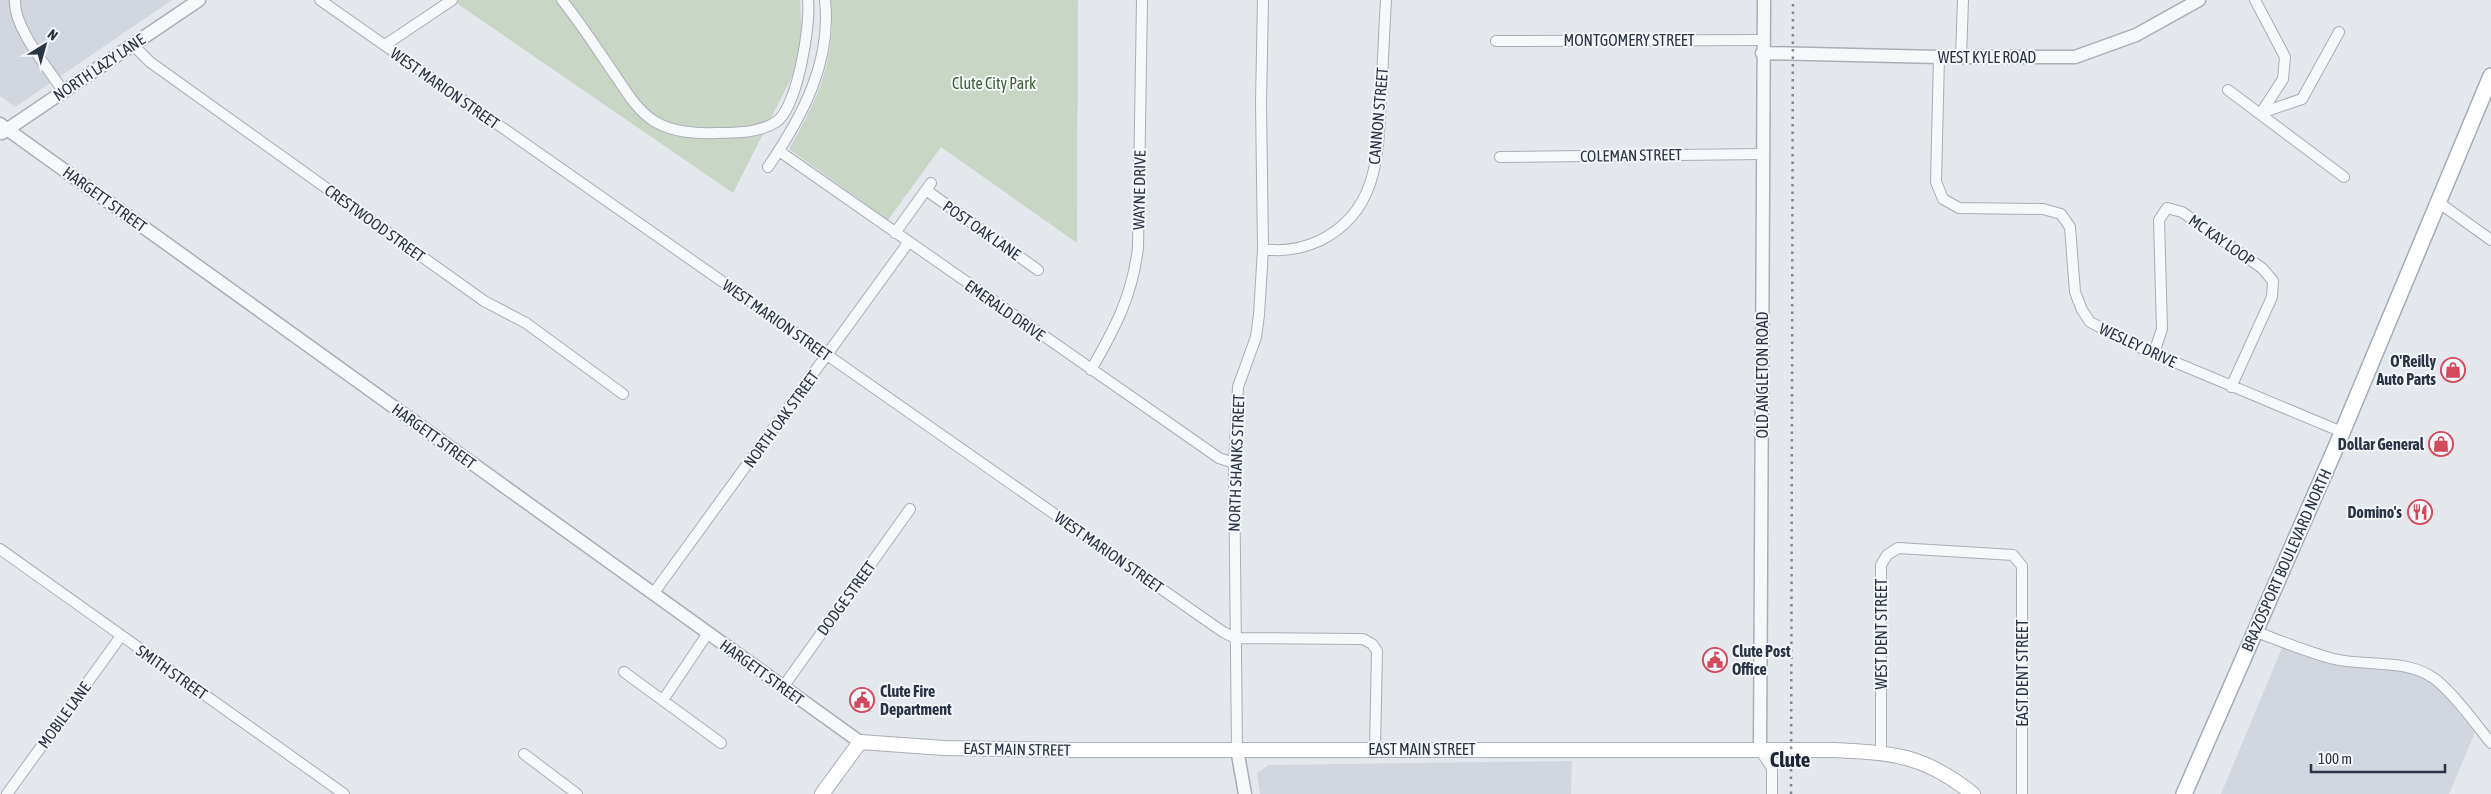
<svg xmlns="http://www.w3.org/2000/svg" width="2491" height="794" font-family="'Asap Condensed',sans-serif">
<rect width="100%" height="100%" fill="#e4e7ec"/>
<path fill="#d2d6de" d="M0,0H172L15,107L0,96Z
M2282,648L2302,654L2401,667L2434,682L2476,730L2449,794H2221Z
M1572,761L1571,794H1260L1257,773L1269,765Z"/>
<path fill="#c9d6c5" d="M452,0H800L803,55L733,193Z
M831,0H1078L1077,243L941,147L888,220L789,149C817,102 837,57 831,0Z"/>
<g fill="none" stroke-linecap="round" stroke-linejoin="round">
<defs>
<path id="minor" d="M15,0C13,27 48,68 63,91
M320,0L1223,632L1235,638L1363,639L1372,644L1377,651L1375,748
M562,0C582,25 599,52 617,78C627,93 638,111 654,121C671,132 697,134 716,133C736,133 759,133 776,122C797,109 811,25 808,0
M2255,0L2285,57L2283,79L2261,113
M1496,41L1762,40
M132,44L150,62L484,301L526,323L623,394
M385,45L452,0
M1939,57L1936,182L1943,199L1959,208L2043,209L2061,214L2070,227L2075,292L2082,310L2090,322L2141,348L2342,432
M1961,57L1963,0
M2228,90L2344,177
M2261,113L2302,99L2339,32
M779,151L1219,458L1234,463
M1500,157L1763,154
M768,167C802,117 832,62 825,0
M926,190L1038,270
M2438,202L2491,240
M895,233L931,183
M1263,249C1282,252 1301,249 1319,241C1379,212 1378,154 1381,96C1383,64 1384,32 1386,0
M2154,353L2162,329L2159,220L2167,208L2182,212L2262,268L2273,281L2272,297L2231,387
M1091,370C1115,328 1132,297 1138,248L1142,0
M0,549L344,794
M653,594L908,243
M2254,631C2281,641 2307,652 2334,659C2368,667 2406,658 2435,679C2455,695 2475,723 2491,743
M624,672L721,743
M783,687L910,509
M663,700L708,633
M1237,749L1234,463L1238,387L1256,337L1259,315L1263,249L1261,103L1263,0
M1760,750L1772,768V794
M1881,753V565L1887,555L1898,548L2013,555L2022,566V794
M524,754L577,794
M7,794L121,636"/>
<path id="tertiary" d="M1762,53L1939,57H2075L2136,35L2199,0
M0,124L860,742
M2,133L199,0
M1237,749L1245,794
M1760,750L1764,0"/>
<path id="secondary" d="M822,794L860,742L944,748L1072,750H1831C1893,753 1923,754 1973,794"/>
<path id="primary" d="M2184,794L2336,447L2491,76"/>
</defs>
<use href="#minor" stroke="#a9aeb7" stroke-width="12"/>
<use href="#tertiary" stroke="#a9aeb7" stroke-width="15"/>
<use href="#secondary" stroke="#a9aeb7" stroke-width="16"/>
<use href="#primary" stroke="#a3abb8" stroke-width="18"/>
<use href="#minor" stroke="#f7f8fa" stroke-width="10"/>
<use href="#tertiary" stroke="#f7f8fa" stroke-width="12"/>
<use href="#secondary" stroke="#fff" stroke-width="14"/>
<use href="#primary" stroke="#fff" stroke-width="15"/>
<path stroke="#7d8696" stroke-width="2.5" stroke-dasharray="2.5 5" stroke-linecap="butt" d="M1791,794L1793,0"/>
</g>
<defs>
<symbol id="shop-ring" viewBox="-11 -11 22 22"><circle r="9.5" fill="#f4f6f9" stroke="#d1495b" stroke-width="1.5"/><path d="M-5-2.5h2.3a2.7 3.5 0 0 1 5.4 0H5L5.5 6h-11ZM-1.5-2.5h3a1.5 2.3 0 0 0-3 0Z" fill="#d1495b"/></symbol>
<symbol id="restaurant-ring" viewBox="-11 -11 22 22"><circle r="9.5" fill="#f4f6f9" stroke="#d1495b" stroke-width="1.5"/><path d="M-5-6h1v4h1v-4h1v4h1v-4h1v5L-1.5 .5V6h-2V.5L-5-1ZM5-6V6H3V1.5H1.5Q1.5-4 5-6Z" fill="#d1495b"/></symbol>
<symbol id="civic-ring" viewBox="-11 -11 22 22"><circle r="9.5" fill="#f4f6f9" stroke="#d1495b" stroke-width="1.5"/><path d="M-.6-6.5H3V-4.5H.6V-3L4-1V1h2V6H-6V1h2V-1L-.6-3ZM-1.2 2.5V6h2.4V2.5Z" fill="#d1495b"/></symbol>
</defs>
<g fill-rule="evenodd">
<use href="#shop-ring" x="2439" y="356" width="28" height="28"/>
<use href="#shop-ring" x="2427" y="430" width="28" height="28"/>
<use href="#restaurant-ring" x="2406" y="498" width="28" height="28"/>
<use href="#civic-ring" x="1701" y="646" width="28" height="28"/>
<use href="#civic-ring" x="848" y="686" width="28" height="28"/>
</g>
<g text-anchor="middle" stroke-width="4" stroke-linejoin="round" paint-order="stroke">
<g font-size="16" fill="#2b3445" stroke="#f4f6f9">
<text x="1629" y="46">MONTGOMERY STREET</text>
<text x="1987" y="63">WEST KYLE ROAD</text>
<text transform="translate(99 67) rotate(-34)" y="6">NORTH LAZY LANE</text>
<text transform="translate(445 88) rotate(35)" y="6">WEST MARION STREET</text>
<text transform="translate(1378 116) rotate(-85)" y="6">CANNON STREET</text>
<text transform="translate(1631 155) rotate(-1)" y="6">COLEMAN STREET</text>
<text transform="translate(1139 190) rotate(-89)" y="6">WAYNE DRIVE</text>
<text transform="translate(105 199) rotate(36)" y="6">HARGETT STREET</text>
<text transform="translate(375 223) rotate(36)" y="6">CRESTWOOD STREET</text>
<text transform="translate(982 230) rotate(35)" y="6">POST OAK LANE</text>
<text transform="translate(2222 240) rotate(35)" y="6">MC KAY LOOP</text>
<text transform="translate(1005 310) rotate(35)" y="6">EMERALD DRIVE</text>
<text transform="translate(777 320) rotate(35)" y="6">WEST MARION STREET</text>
<text transform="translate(2138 345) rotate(25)" y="6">WESLEY DRIVE</text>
<text transform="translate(1762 375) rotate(-90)" y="6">OLD ANGLETON ROAD</text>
<text transform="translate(781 419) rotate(-54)" y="6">NORTH OAK STREET</text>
<text transform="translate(434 436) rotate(36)" y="6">HARGETT STREET</text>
<text transform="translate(1236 463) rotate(-88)" y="6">NORTH SHANKS STREET</text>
<text transform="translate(1109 552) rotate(35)" y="6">WEST MARION STREET</text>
<text transform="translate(2286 560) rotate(-66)" y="6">BRAZOSPORT BOULEVARD NORTH</text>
<text transform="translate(846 598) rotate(-54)" y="6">DODGE STREET</text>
<text transform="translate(1881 634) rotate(-90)" y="6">WEST DENT STREET</text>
<text transform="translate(172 672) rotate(35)" y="6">SMITH STREET</text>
<text transform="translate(762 672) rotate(36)" y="6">HARGETT STREET</text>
<text transform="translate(2022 673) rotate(-90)" y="6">EAST DENT STREET</text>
<text transform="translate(64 715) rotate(-54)" y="6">MOBILE LANE</text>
<text transform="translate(1017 749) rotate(1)" y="6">EAST MAIN STREET</text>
<text x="1422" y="755">EAST MAIN STREET</text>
</g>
<g font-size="16" fill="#3f6138" stroke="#f4f6f9">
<text x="994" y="89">Clute City Park</text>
</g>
<g font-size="16" font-weight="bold" fill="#2b3445" stroke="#f4f6f9" text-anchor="end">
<text x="2436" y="367">O'Reilly<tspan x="2436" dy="18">Auto Parts</tspan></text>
<text x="2424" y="450">Dollar General</text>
<text x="2402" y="518">Domino's</text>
<text x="1732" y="657" text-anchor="start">Clute Post<tspan x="1732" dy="18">Office</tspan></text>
<text x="880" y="697" text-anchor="start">Clute Fire<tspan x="880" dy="18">Department</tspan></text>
</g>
<g font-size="21" font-weight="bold" fill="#1d2536" stroke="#f4f6f9">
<text x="1790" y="767">Clute</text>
</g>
</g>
<g transform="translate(45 45) rotate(37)" stroke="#f4f6f9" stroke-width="4" paint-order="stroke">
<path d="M0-4L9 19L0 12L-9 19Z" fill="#2b3445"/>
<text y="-8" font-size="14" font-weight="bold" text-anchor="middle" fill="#2b3445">N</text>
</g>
<path d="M2311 764v8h134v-8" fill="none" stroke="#2b3445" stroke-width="2.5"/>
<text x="2318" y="764" font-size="15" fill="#2b3445" stroke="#f4f6f9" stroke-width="4" paint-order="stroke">100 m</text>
</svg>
